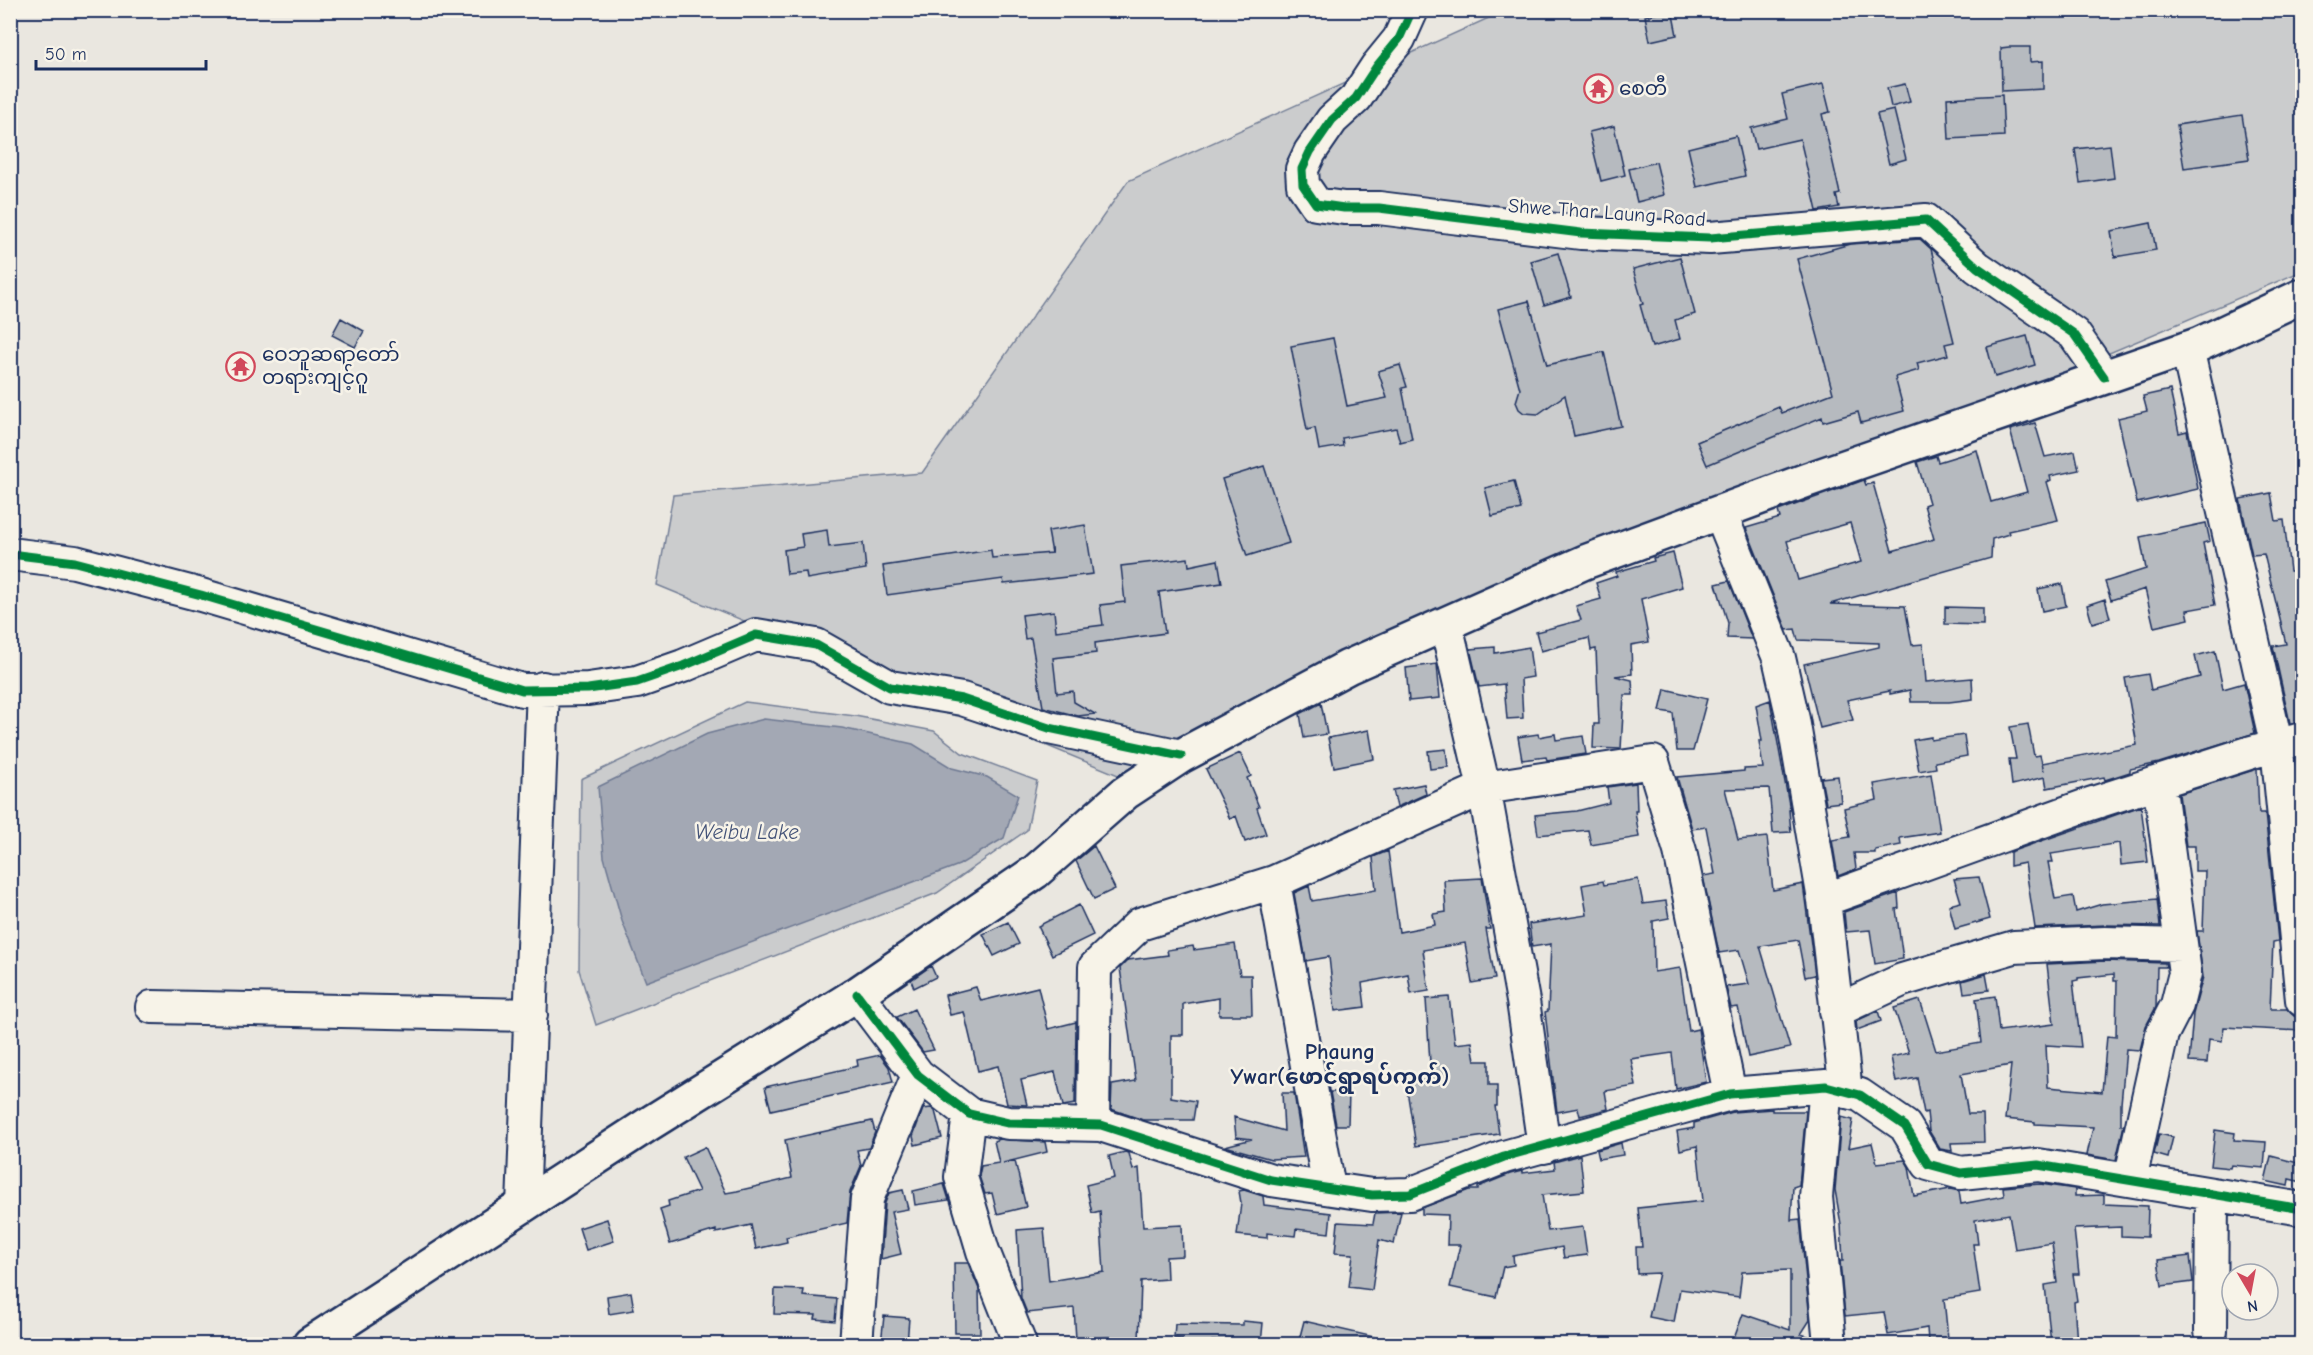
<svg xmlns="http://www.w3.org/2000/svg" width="2313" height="1355" font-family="'Comic Neue','Noto Sans Myanmar',sans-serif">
<rect width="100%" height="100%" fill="#eae7e0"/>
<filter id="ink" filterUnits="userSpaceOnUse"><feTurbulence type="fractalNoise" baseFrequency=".0167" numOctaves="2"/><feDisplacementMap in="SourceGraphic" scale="12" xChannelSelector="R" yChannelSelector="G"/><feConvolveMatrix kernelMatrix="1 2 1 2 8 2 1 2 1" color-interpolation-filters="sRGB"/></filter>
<g filter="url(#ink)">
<path fill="#cbcccd" stroke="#737e96" stroke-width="1.5" d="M1504,11H2302V271L1118,775L657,585L673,495L922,473L1128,181Z
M745,702L855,716L934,731L962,753L1037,781L1027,830L937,893L596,1025L579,970L581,779Z"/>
<path fill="#a3a8b4" stroke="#6d7892" stroke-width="1.5" d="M764,719L842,728L913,744L952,768L987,777L1018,795L1004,838L959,865L646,982L622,921L604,857L598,787L707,734Z"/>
<path fill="#b6babf" stroke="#1b2f5e" stroke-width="1.5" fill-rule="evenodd" d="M1672,10L1677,35L1650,41L1645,16Z
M2009,47H2030V62L2043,61V89L2002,91L2001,48Z
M1823,84L1830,112L1822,114L1840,194L1836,195L1839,207L1817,211L1800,139L1756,149L1751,128L1788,119L1782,94Z
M1905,84L1910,102L1891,107L1887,88Z
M2002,95L2004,136L1949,139L1947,98Z
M1894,110L1906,159L1889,164L1877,114Z
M2242,115L2249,159L2184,168L2177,125Z
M1614,126L1625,175L1601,181L1589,132Z
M1736,136L1745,176L1697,187L1688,148Z
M2110,145L2114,178L2080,183L2075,149Z
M1656,162L1664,195L1637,202L1629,169Z
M2151,223L2156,250L2115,257L2111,231Z
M1920,239L1931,249L1954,342L1945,344L1948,355L1917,363L1919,370L1895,377L1904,411L1861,423L1858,412L1823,422L1822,417L1707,465L1697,442L1779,407L1782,413L1833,393L1797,259L1850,244Z
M1558,253L1571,297L1544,305L1531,261Z
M1680,257L1695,314L1675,320L1680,339L1652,347L1640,305L1643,304L1633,269Z
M1529,301L1547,365L1604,352L1621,426L1574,436L1565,395L1538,414L1524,413L1519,409L1516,402L1520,389L1498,309Z
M341,318L364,331L355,347L332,335Z
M2027,336L2035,365L1995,377L1987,347Z
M1333,338L1347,406L1387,398L1378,371L1400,365L1407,387L1402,388L1412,439L1400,442L1396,428L1342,438L1343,446L1319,450L1315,428L1307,430L1291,346Z
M2170,390L2179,433L2187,431L2198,489L2137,503L2118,418L2147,411L2143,396Z
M2035,423L2045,457L2075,451L2079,470L2050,476L2051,480L2047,482L2058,520L2008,531L2009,534L1992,539L1991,558L1830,604L1905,606L1912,645L1923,644L1926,682L1972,678L1973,699L1949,702H1911L1910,690L1890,694V691L1847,700L1853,720L1820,728L1804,664L1879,647V643L1798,640L1795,629L1787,630L1746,528L1780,518L1778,511L1864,480L1866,485L1873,483L1892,551L1934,539L1924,505L1929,503L1917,462L1936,456L1938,462L1977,450L1991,502L2027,492L2010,430ZM1850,523L1861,562L1798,580L1787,541Z
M1264,466L1289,543L1247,556L1222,479Z
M1514,481L1521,509L1492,516L1485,488Z
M2271,493L2276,521L2284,520L2290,571H2293L2302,622V685H2298L2302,722L2290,723L2273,646L2286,644L2264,554L2252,555L2240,499Z
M2206,523L2210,541L2203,543L2215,605L2187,610L2189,619L2154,627L2145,589L2111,600L2105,582L2146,569L2140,537Z
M1085,525L1093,574L1004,584L1003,579L887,595L883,566L991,550L992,558L1052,553L1048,531Z
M827,530L829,547L863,543L866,569L807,579L806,572L787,574L784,550L803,547L801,534Z
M1673,553L1682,587L1641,599L1649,642L1631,645L1632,674L1615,676L1632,680L1633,695H1624L1621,749L1593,748L1594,724H1599L1596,649L1591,650L1589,638L1541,651L1536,632L1581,620L1576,606L1601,599L1596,583L1617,576L1616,572L1654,561L1653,558Z
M1188,558L1189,566L1218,560L1222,583L1159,592L1165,633L1095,643L1096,653L1053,658L1057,693L1073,691L1074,702L1095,714L1078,716L1043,707L1031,638L1025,639L1022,615L1054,611L1056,631L1103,625L1100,605L1125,602L1121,566Z
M1729,581L1752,639L1727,638L1728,623L1716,584Z
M2062,584L2066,606L2042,611L2038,589Z
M2105,599L2110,618L2092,623L2087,605Z
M1945,607L1983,608V625L1945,624Z
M1495,647V653L1529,647L1533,677L1521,679L1523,718L1507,719L1504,684L1479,687L1470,649Z
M2215,651L2223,689L2244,683L2255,733L2159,763L2130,769V772L2105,780L2104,777L2047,788L2045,777L2012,785L2009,759H2016L2010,727L2028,724L2034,756L2040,755L2044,771L2042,763L2137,745L2125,678L2148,674L2151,690L2200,677L2195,656Z
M1437,664L1440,698L1409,701L1406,668Z
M1665,689L1707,699L1693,751H1677L1673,713L1660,711Z
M1770,700L1790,810H1789L1791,832L1773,833L1769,788L1725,789L1738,840L1767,837L1773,890L1803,884L1815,975L1805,977L1798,940L1760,946L1790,1048L1748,1057L1738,1007L1731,1008L1726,987L1749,984L1739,950L1719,953L1703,876L1715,874L1706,827L1692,829L1677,777L1744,771V769L1763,768L1759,741H1762L1756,705Z
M1321,703L1327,734L1304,738L1300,714Z
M1369,730L1374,759L1334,767L1328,738Z
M1538,734L1539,737L1555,734L1556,740L1583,736L1586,754L1547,760L1546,757L1522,760L1518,737Z
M1964,735L1967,756L1935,762L1936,768L1919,771L1913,740L1931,737V740Z
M1446,749L1448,767L1430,769L1428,751Z
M1240,753L1251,776L1247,778L1259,807L1257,808L1266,834L1245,842L1236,816L1230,819L1206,769Z
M2257,769L2259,813H2265L2278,941L2273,942L2270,1009H2287L2294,1016L2302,1018V1031L2224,1027L2222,1041L2209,1039L2207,1063L2189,1062L2193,1014L2203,977L2197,931H2203L2205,871H2195V846H2186L2179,794Z
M1931,774L1940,832L1900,838L1901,845L1875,850V853H1854L1856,869L1838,876L1832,840L1850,837L1844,808L1877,800L1874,784Z
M1838,776L1841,802L1826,804L1821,778Z
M1636,783L1637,811H1635L1639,837L1591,845L1588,830L1538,835L1535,815L1577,811L1609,803L1607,787Z
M1424,784L1426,794L1397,807L1393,790Z
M2141,806L2148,862L2121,865L2119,843L2051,854L2053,862H2048L2055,899L2073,896L2076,912L2102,904L2157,899L2160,926L2105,925L2035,928L2025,863L2010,866V852Z
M1094,846L1115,889L1094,899L1076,861Z
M1388,851L1399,932L1435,925L1433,914L1446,912L1444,880L1482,878L1490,929H1486L1495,979L1472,983L1465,943L1423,950L1429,991L1411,994L1408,974L1362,983L1365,1007L1335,1011L1329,957L1306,961L1294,893L1309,886L1312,901L1376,890L1373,857Z
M1979,877L1990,919L1955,929L1949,905L1961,902L1954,879Z
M1638,879L1643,904L1666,901L1669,918L1653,921L1654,972L1680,968L1689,1031L1698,1029L1706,1082L1676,1089L1672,1053L1631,1059L1636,1086L1605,1091L1608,1109L1580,1116L1578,1108L1557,1112L1545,1012L1548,1011L1551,944L1532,947L1529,924L1587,915L1582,885L1603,881L1604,885Z
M1898,893L1899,908L1896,909L1903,959L1875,964L1870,930L1846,932L1844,912Z
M1079,905L1093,935L1052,955L1038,926Z
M1008,922L1019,944L994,956L983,934Z
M1235,944L1240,975H1251L1252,1015H1219V998L1183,1004V1035H1171V1097L1196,1101L1193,1120H1143L1111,1109L1112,1083V1085L1136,1081L1120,968L1128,960L1168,955L1167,950L1193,946L1194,950Z
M2105,961L2165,963L2166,967H2157L2156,1007L2146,1026L2140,1050L2126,1049L2121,1104V1125H2124L2116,1160L2087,1155L2093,1127L2035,1124V1122L2005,1119L2011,1065L1961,1074L1968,1114H1983L1984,1142L1951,1143L1952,1151L1940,1149L1929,1131L1927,1112L1924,1113L1917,1078L1896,1082L1891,1057L1909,1053L1894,1008L1920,1000L1936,1051L1981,1043L1976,999L1995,996L1999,1031L2054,1024L2047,964ZM2114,974V981H2117L2116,1037L2107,1036L2102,1092L2048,1087L2046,1045L2081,1047L2073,981L2078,980V978Z
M931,966L936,977L914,988L911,980Z
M1986,974L1989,990L1964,993L1962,981Z
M976,987L981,1001L1038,987L1048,1029L1076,1022L1075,1104L1063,1106L1055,1072L1021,1080L1027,1105L1007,1104L998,1066L978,1071L964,1012L950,1015L945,995Z
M1449,997L1455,1044L1472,1042L1475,1061H1489V1085H1497V1106H1495L1499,1134L1416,1146L1406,1084L1431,1079L1426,999Z
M914,1009L934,1050L923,1052L899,1020L897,1017Z
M1878,1011L1881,1021L1857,1030L1856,1021Z
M880,1055L889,1067L893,1082L771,1110L765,1087L858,1066L857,1060Z
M1330,1092H1349L1348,1125H1336Z
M1282,1093H1294L1304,1157L1271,1159L1225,1146L1252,1139L1236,1137L1234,1117L1284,1131Z
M931,1108L935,1111L942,1138L915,1145L913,1136L923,1109Z
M1772,1109V1111H1806L1799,1185L1793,1187L1791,1220L1800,1219L1810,1320L1801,1334L1811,1337L1812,1344H1732L1743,1314L1790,1330V1270L1742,1272L1739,1297L1680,1289L1674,1322L1649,1317L1659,1273L1637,1274L1636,1247H1642L1638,1208L1703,1201L1697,1146L1680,1150L1677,1131L1694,1128V1123L1733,1112Z
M1841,1117L1853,1120L1848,1148L1872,1143L1877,1163L1905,1160L1909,1167L1914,1196L1950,1189L1959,1191L1961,1204L2004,1196L2003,1187L2040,1184L2075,1189V1196L2104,1195V1204L2148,1206L2147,1237L2121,1236V1227L2074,1229L2079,1274H2073L2077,1301L2074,1302L2077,1344H2051L2045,1285L2057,1283L2052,1243L2015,1249L2009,1214L1975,1220L1978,1244H1973L1980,1293L1944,1299L1948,1338L1928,1341L1927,1328L1888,1335L1884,1312L1845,1316L1840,1261H1843L1841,1224L1835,1190Z
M872,1121L875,1132L869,1148L857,1150L861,1166L850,1192L847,1223L786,1237L787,1242L756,1249L751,1225L716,1233V1230L670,1244L660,1209L669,1206L668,1201L699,1191L683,1157L705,1147L726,1193L737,1191L792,1178L785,1140Z
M2215,1130L2235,1133L2234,1140L2266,1142L2264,1168L2231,1165L2230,1168L2211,1166Z
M2159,1134L2173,1137L2168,1158L2154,1154Z
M999,1139L1045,1142L1047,1152L1003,1163L1015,1161L1026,1207L997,1214L992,1193L985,1194L979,1176L981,1166L999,1163L994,1141Z
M1621,1143L1623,1155L1599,1159L1597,1150Z
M1125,1152L1129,1153L1133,1170L1139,1168L1143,1227L1182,1225L1183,1256L1166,1257L1167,1279L1141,1281L1139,1342L1112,1343V1337L1076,1339L1074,1308L1027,1313L1021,1298L1017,1230L1044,1228L1049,1281L1104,1272L1100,1211L1092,1213L1086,1185L1114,1178L1109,1156Z
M1580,1155L1584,1191L1542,1195L1548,1231L1583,1227L1587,1255L1564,1258L1562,1247L1513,1256L1514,1265L1503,1267L1496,1297L1450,1287L1460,1245H1447L1448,1215L1422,1214V1208L1469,1190H1478V1187L1510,1174L1522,1171V1173L1555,1169L1554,1162Z
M2271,1156L2302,1164V1182L2289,1179L2288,1186L2265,1181Z
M944,1184L949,1200L915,1205L913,1191Z
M903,1190L908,1209L891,1212L901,1254L881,1259L885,1203L889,1193Z
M1244,1190L1263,1196L1264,1205L1331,1213L1329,1233L1296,1229L1295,1236L1267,1233V1238L1237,1235L1241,1203L1239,1191Z
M1401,1212L1394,1244L1379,1240L1372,1290L1349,1287L1353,1254L1335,1253L1338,1222L1373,1224L1375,1213Z
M607,1219L614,1241L586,1250L579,1228Z
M2190,1256L2193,1282L2162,1286L2158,1260Z
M954,1263H968L979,1289L980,1333H955Z
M775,1289L804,1290L803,1296L837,1299L835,1321L815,1319L816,1315L774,1314Z
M631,1292L634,1310L609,1314L607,1296Z
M884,1316L909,1318L907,1344H881Z
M1243,1321L1263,1323L1261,1344L1212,1341V1344H1182V1339L1174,1338L1175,1324L1243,1325Z
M1304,1321L1374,1337L1373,1344H1298Z"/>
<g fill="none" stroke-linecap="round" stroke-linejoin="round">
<defs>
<path id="minor" d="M1412,10L1399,39L1377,66L1356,98L1332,120L1310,152L1302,169L1303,185L1316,204L1344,208H1379L1581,233L1710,238L1926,220L1977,267L2074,334L2104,377
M2187,348L2277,747L2302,1000
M1720,512L1779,658L1793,719L1824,900L1846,1092
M10,554L75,562L201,595L522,690L588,689L637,682L683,666L756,635L816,645L890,687L962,699L1049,728L1181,756
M1446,624L1484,788L1523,1001L1544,1147
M1274,882L1329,1188
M1824,900L2090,804L2252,752L2302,739
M857,994L918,1075L969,1114L1008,1123L1101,1125L1271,1180L1372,1195L1410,1194L1504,1157L1730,1094L1826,1086L1860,1095L1905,1126L1928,1164L1961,1173L2038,1165L2302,1209
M152,1007L531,1015
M1836,1011L1902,980L2014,947L2105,943L2181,945
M1826,1086L1816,1197L1830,1344
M969,1114L961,1177L983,1251L1020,1344
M1093,1125L1095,967L1140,924L1274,882L1484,788L1653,762L1680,851L1730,1094
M2130,1180L2162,1034L2177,1005L2185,973L2159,782
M523,1206L543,688
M2211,1331L2212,1194
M856,1344L867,1199L918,1075"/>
<path id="major" d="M310,1344L647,1125L857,994L1035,872L1125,793L1181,756L1348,667L1585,562L1807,480L2200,344L2302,296"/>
</defs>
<use href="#minor" stroke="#1b2f5e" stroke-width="36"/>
<use href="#major" stroke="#1b2f5e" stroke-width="38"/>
<use href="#minor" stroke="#f7f3e8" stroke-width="32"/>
<use href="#major" stroke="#f7f3e8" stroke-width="33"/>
<defs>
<path id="cycleway" d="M1412,10L1399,39L1377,66L1356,98L1332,120L1310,152L1302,169L1303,185L1316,204L1344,208H1379L1581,233L1710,238L1926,220L1977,267L2074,334L2104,377
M10,554L75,562L201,595L522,690L588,689L637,682L683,666L756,635L816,645L890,687L962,699L1049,728L1181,756
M857,994L918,1075L969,1114L1008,1123L1101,1125L1271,1180L1372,1195L1410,1194L1504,1157L1730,1094L1826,1086L1860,1095L1905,1126L1928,1164L1961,1173L2038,1165L2302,1209"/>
</defs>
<use href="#cycleway" stroke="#f7f3e8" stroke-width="13"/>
<use href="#cycleway" stroke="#00873e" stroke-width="9"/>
</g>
</g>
<defs>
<symbol id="temple-ring" viewBox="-11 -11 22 22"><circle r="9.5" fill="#f7f3e8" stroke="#d1495b" stroke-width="1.5"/><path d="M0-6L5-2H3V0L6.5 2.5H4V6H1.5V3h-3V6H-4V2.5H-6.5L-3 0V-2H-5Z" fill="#d1495b"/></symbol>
</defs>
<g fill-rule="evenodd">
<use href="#temple-ring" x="1582" y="72" width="33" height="33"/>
<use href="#temple-ring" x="224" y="350" width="33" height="33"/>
</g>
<g text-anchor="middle" stroke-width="5" stroke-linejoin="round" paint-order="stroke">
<g font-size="20" fill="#1b2f5e" stroke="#f7f3e8" text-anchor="start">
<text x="1619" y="95">စေတီ</text>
<text x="262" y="361">ဝေဘူဆရာတော်<tspan x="262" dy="23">တရားကျင့်ဂူ</tspan></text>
</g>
<g font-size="20" fill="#1b2f5e" stroke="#f7f3e8">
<text transform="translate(1607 212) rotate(4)" y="7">Shwe Thar Laung Road</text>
</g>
<g font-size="21" font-style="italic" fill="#445378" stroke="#f7f3e8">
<text x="747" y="839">Weibu Lake</text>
</g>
<g font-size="22" font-weight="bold" fill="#1b2f5e" stroke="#f7f3e8">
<text x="1340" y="1059">Phaung<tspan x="1340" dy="25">Ywar(ဖောင်ရွာရပ်ကွက်)</tspan></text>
</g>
</g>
<rect width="2313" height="1355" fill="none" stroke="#f7f3e8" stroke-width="36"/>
<rect x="18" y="18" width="2277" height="1319" fill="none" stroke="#1b2f5e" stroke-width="2" filter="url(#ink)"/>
<g transform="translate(2250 1292) rotate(170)"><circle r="28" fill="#f7f3e8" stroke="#9fa5b1" stroke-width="1.5"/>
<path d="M0-4.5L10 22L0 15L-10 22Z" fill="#d1495b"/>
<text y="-9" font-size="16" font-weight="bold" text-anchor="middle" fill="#1b2f5e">N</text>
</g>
<path d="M36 60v9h170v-9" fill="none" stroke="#1b2f5e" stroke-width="3"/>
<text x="45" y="60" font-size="18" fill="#1b2f5e" stroke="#f7f3e8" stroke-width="4.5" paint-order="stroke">50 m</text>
</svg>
